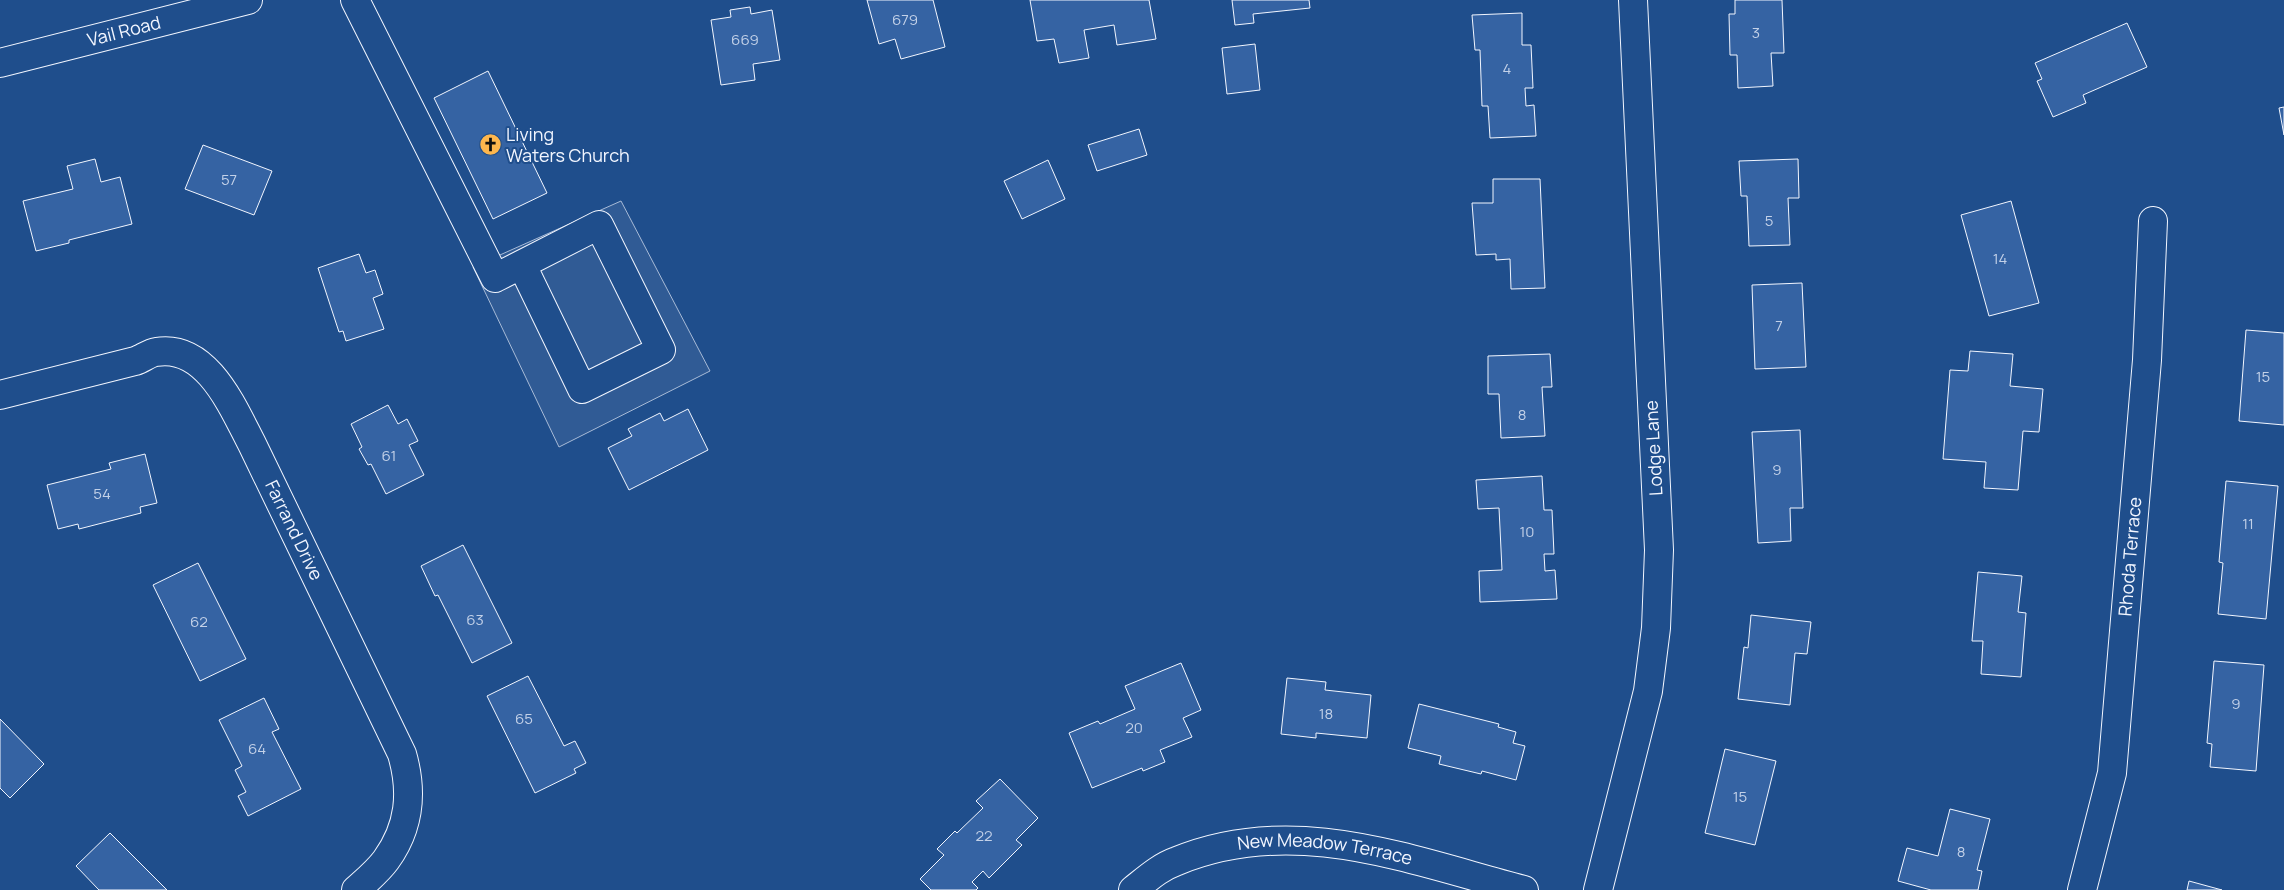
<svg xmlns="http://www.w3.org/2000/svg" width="2284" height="890" font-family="Manrope,sans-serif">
<rect width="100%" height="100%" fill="#1f4e8c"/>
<path fill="#305b95" stroke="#a8bbd7" d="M621,201L710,371L559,447L473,267Z"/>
<path fill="#3563a3" stroke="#f2f6ff" d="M867,0H933L945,47L901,59L895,39L879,44Z
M1030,0H1149L1156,39L1117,45L1114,25L1084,30L1089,58L1059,63L1054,39L1037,41Z
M1232,0H1309L1310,8L1253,14L1254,23L1235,25Z
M1735,0H1782L1784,53H1771L1773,86L1738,88L1737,55H1730L1729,14H1735Z
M750,7L751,14L772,10L780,60L753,64L755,80L721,85L711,20L731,17L730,10Z
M1522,13V45H1531L1533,88H1525L1526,106L1534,105L1536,136L1490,138L1488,106H1482L1480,50H1475L1472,15Z
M2127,23L2147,67L2083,95L2086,103L2053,117L2037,81L2042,79L2035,63Z
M1255,44L1260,90L1227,94L1222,48Z
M488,71L547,193L493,219L434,98Z
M2284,107V135L2279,108Z
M1139,129L1147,155L1097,171L1088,145Z
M203,145L272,171L254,215L185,189Z
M95,159L101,182L120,177L132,224L69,240V243L36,251L23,201L73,189L67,166Z
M1798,159L1799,198H1788L1790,245L1749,246L1747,196H1741L1739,161Z
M1048,160L1065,199L1022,219L1004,181Z
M1493,179H1540L1545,288L1511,289L1510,259L1496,260V254L1476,255L1472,203H1493Z
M2011,201L2039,303L1989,316L1961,215Z
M359,254L366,273L375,270L383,294L373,298L384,329L346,341L343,331L339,332L318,268Z
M1802,283L1806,367L1755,369L1752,285Z
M2246,330L2284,333V425L2239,421Z
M1970,351L2013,354L2010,386L2043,389L2039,432L2023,431L2018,490L1984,488L1986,462L1943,459L1950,370L1968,371Z
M1550,354L1552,387H1542L1545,436L1501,438L1499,394H1488V356Z
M388,405L398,424L407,419L418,441L409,445L424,475L386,494L371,464L368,465L359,449L362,447L351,424Z
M688,409L708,450L629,490L608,448L632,436L628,429L660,413L664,421Z
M1800,430L1803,508H1790L1791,541L1758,543L1752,432Z
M145,454L157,503L140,507L141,513L79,529L78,524L58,529L47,485L111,469L109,463Z
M1542,476L1544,510H1552L1554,554H1544L1545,571L1555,570L1557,599L1480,602L1479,571L1502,570L1499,508L1478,509L1476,480Z
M2226,481L2278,486L2266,619L2218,614L2223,563L2219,562Z
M463,545L512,643L472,663L438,595L435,596L421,566Z
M198,563L246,659L200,681L153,585Z
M1978,572L2022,576L2018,612L2026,613L2021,677L1981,674L1983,641H1972Z
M1751,615L1811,622L1807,654L1795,653L1790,705L1738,699L1744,647L1748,648Z
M2214,661L2264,665L2256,771L2210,767L2212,744L2207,743Z
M1181,663L1201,710L1183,718L1192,737L1160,750L1165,762L1143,771L1142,768L1092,788L1069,733L1098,721L1100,724L1135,709L1125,686Z
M528,676L564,746L575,741L586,763L574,769L576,773L535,793L487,696Z
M1287,678L1326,682L1325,690L1371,695L1367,738L1316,733V738L1281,734Z
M264,698L279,729L272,732L301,789L248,816L238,796L246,792L235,770L242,766L219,720Z
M1419,704L1499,724L1498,727L1516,732L1513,743L1525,746L1516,780L1482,771L1481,774L1439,764L1441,756L1408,748Z
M0,719L44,764L10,798L0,788Z
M1725,749L1776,761L1755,845L1705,833Z
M1000,779L1038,818L1016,840L1022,845L989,878L983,871L972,882L978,888L976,890H931L920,879L944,855L937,849L955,831L957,833L983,808L976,801Z
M1950,809L1990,819L1977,870L1982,871L1978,890H1931L1898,881L1907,848L1938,856Z
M110,833L167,890H99L76,866Z
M2189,881L2222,890H2187Z"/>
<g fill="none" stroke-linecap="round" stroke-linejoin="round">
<defs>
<g id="minor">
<path d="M355,0L495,278L599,225L661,350L582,389L522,265"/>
<path id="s1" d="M0,63L248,0"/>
<path id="s2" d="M0,395L135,361C142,359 149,353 156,352C207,343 233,408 252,444L402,754C413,792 410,827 386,860C378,871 366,881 356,890"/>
<path id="s3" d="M1133,890C1147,879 1160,867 1177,861C1294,813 1409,860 1524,890"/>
<path d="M1598,890L1648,691L1656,628L1659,550L1633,0"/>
<path id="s4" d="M2082,890L2112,773L2147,360L2153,221"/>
</g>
</defs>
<use href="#minor" stroke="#f2f6ff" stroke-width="30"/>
<use href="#minor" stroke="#1f4e8c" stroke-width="28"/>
</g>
<defs>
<symbol id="church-disc" viewBox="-11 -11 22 22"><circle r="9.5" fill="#ffb74d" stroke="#1f4e8c"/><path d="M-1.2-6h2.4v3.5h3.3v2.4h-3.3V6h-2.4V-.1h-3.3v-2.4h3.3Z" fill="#111"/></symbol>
</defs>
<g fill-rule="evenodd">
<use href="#church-disc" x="478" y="132" width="25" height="25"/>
</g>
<g text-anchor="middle" stroke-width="4" stroke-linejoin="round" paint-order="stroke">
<g font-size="15" fill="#c3d1e8">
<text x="905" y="25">679</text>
<text x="1756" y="38">3</text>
<text x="745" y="45">669</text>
<text x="1507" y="74">4</text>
<text x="229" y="185">57</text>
<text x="1769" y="226">5</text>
<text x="2000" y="264">14</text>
<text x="1779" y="331">7</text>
<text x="2263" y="382">15</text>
<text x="1522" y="420">8</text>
<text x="389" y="461">61</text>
<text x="1777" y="475">9</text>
<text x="102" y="499">54</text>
<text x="2248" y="529">11</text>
<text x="1527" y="537">10</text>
<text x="475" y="625">63</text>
<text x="199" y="627">62</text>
<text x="2236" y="709">9</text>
<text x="1326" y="719">18</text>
<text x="524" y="724">65</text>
<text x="1134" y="733">20</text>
<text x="257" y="754">64</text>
<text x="1740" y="802">15</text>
<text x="984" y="841">22</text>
<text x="1961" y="857">8</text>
</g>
<g font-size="18" fill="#f2f6ff" stroke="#1f4e8c">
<text dy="6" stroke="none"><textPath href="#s1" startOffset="128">Vail Road</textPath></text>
<text transform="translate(1654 448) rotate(-93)" y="6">Lodge Lane</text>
<text dy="6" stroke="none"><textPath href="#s2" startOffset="401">Farrand Drive</textPath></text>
<text dy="6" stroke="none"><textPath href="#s4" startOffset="338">Rhoda Terrace</textPath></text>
<text dy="6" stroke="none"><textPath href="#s3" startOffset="204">New Meadow Terrace</textPath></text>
</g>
<g font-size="18" fill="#f2f6ff" stroke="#1f4e8c" text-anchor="start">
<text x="506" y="141">Living<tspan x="506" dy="21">Waters Church</tspan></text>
</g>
</g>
</svg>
